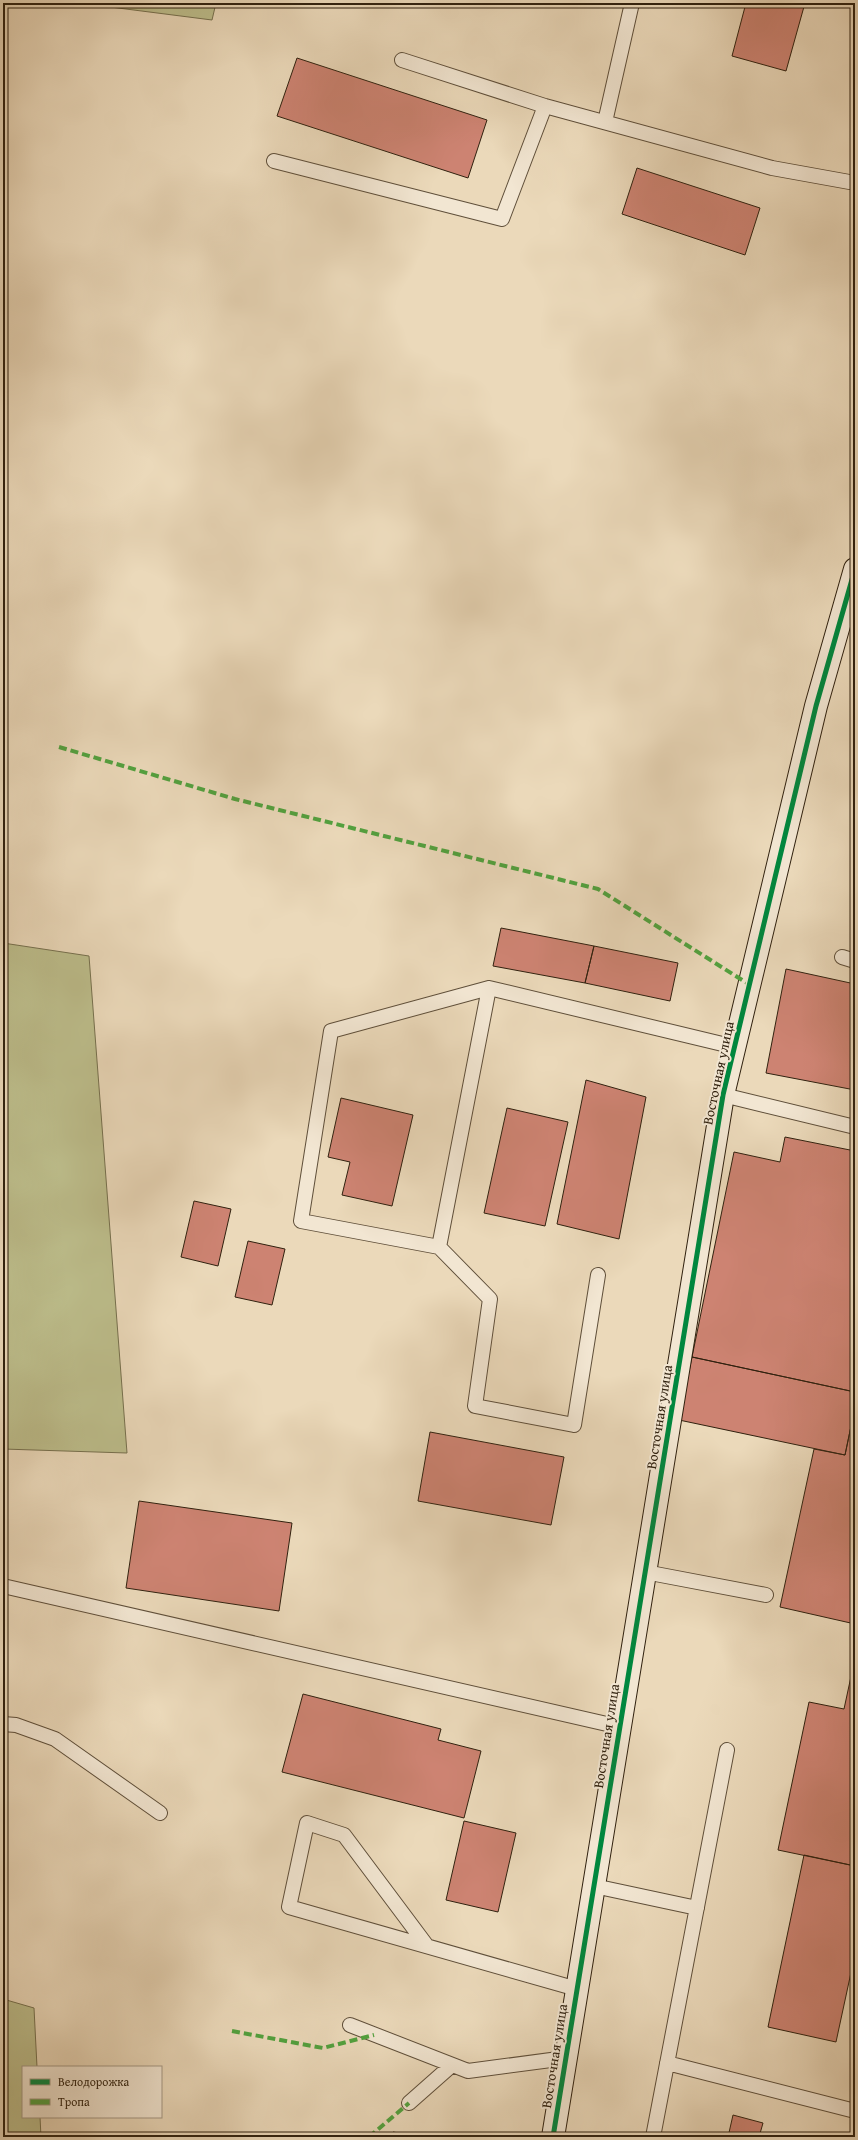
<svg xmlns="http://www.w3.org/2000/svg" width="858" height="2140" font-family="'Gentium Book Plus',serif">
<rect width="100%" height="100%" fill="#ebd9ba"/>
<filter id="stains"><feTurbulence type="fractalNoise" baseFrequency=".005" numOctaves="4"/><feColorMatrix values="0 0 0 0 .2 0 0 0 0 .09 0 0 0 0 .02 0 0 0 .5 -.17"/></filter>
<radialGradient id="worn" r=".72"><stop offset=".6" stop-color="#630" stop-opacity="0"/><stop offset="1" stop-color="#630" stop-opacity=".3"/></radialGradient>
<path fill="#bdbe8c" stroke="#76704e" d="M79,3H216L212,20Z
M3,943L89,956L127,1453L3,1449Z
M3,1999L34,2008L37,2067H23V2117H40L41,2137H3Z"/>
<path fill="#cd8372" stroke="#30210f" d="M746,3H805L786,71L732,56Z
M297,58L487,120L468,178L277,116Z
M637,168L760,208L745,255L622,214Z
M501,928L594,946L585,983L493,966Z
M594,946L678,963L670,1001L585,983Z
M786,969L855,984V1090L766,1073Z
M586,1080L646,1097L619,1239L557,1224Z
M341,1098L413,1115L392,1206L342,1195L350,1162L328,1157Z
M507,1108L568,1122L545,1226L484,1213Z
M785,1137L855,1151V1392L692,1357L734,1152L780,1162Z
M194,1201L231,1209L218,1266L181,1257Z
M248,1241L285,1249L272,1305L235,1297Z
M692,1357L855,1392V1407L845,1455L679,1420Z
M855,1407V1624L780,1607L814,1449L845,1455Z
M430,1432L564,1457L551,1525L418,1501Z
M139,1501L292,1523L279,1611L126,1588Z
M855,1658V1866L778,1850L809,1702L844,1709Z
M303,1694L441,1729L438,1740L481,1751L464,1818L282,1772Z
M464,1821L516,1833L498,1912L446,1900Z
M804,1855L855,1866V1954L836,2042L768,2027Z
M733,2115L763,2123L759,2137H728Z
M393,2132L421,2137H392Z"/>
<g fill="none" stroke-linecap="round" stroke-linejoin="round">
<defs>
<path id="lane" d="M402,60L545,106L772,168L855,183
M605,122L632,3
M274,161L502,219L545,106
M842,957L855,961
M723,1095L855,1127
M439,1247L489,988
M598,1275L574,1425L475,1406L490,1299L439,1247L301,1221L331,1031L489,988L735,1047
M645,1572L766,1595
M3,1586L620,1727
M3,1724L16,1725L55,1739L160,1813
M594,1886L697,1908
M427,1946L344,1835L307,1823L289,1907C385,1934 481,1961 577,1989
M350,2025L468,2071L566,2058
M667,2063L855,2111
M409,2103L452,2065
M653,2137L727,1750"/>
<path id="secondary" d="M553,2137L723,1095L816,706L855,569"/>
</defs>
<use href="#lane" stroke="#5f4f3a" stroke-width="16"/>
<use href="#secondary" stroke="#30210f" stroke-width="24"/>
<use href="#lane" stroke="#f2e6d2" stroke-width="14"/>
<use href="#secondary" stroke="#f2e6d2" stroke-width="22"/>
<path stroke="#52a23f" stroke-width="4" stroke-dasharray="8 4" stroke-linecap="butt" d="M59,747L235,799L598,889L750,985
M232,2031L323,2048L374,2035
M369,2137L409,2103"/>
<defs>
<path id="cycleway" d="M553,2137L723,1095L816,706L855,569"/>
</defs>
<use href="#cycleway" stroke="#f2e6d2" stroke-width="8"/>
<use href="#cycleway" stroke="#00873e" stroke-width="5"/>
</g>
<g text-anchor="middle" stroke-width="4" stroke-linejoin="round" paint-order="stroke">
<g font-size="14" fill="#30210f" stroke="#f2e6d2">
<text transform="translate(718 1073) rotate(-78)" y="5">Восточная улица</text>
<text transform="translate(659 1417) rotate(-81)" y="5">Восточная улица</text>
<text transform="translate(606 1736) rotate(-81)" y="5">Восточная улица</text>
<text transform="translate(554 2056) rotate(-81)" y="5">Восточная улица</text>
</g>
</g>
<rect width="858" height="2140" fill="none" stroke="#ebd9ba" stroke-width="16"/>
<rect x="4" y="4" width="850" height="2132" fill="none" stroke="#30210f" stroke-width="2"/>
<rect x="8" y="8" width="842" height="2124" fill="none" stroke="#30210f"/>
<rect x="22" y="2066" width="140" height="52" fill="#f2e6d2" stroke="#a49784"/>
<rect x="30" y="2079" width="20" height="6" fill="#00873e" stroke="#a49784"/>
<text x="58" y="2086" font-size="12" fill="#30210f">Велодорожка</text>
<rect x="30" y="2099" width="20" height="6" fill="#52a23f" stroke="#a49784"/>
<text x="58" y="2106" font-size="12" fill="#30210f">Тропа</text>
<rect width="100%" height="100%" filter="url(#stains)"/>
<rect width="100%" height="100%" fill="url(#worn)"/>
</svg>
